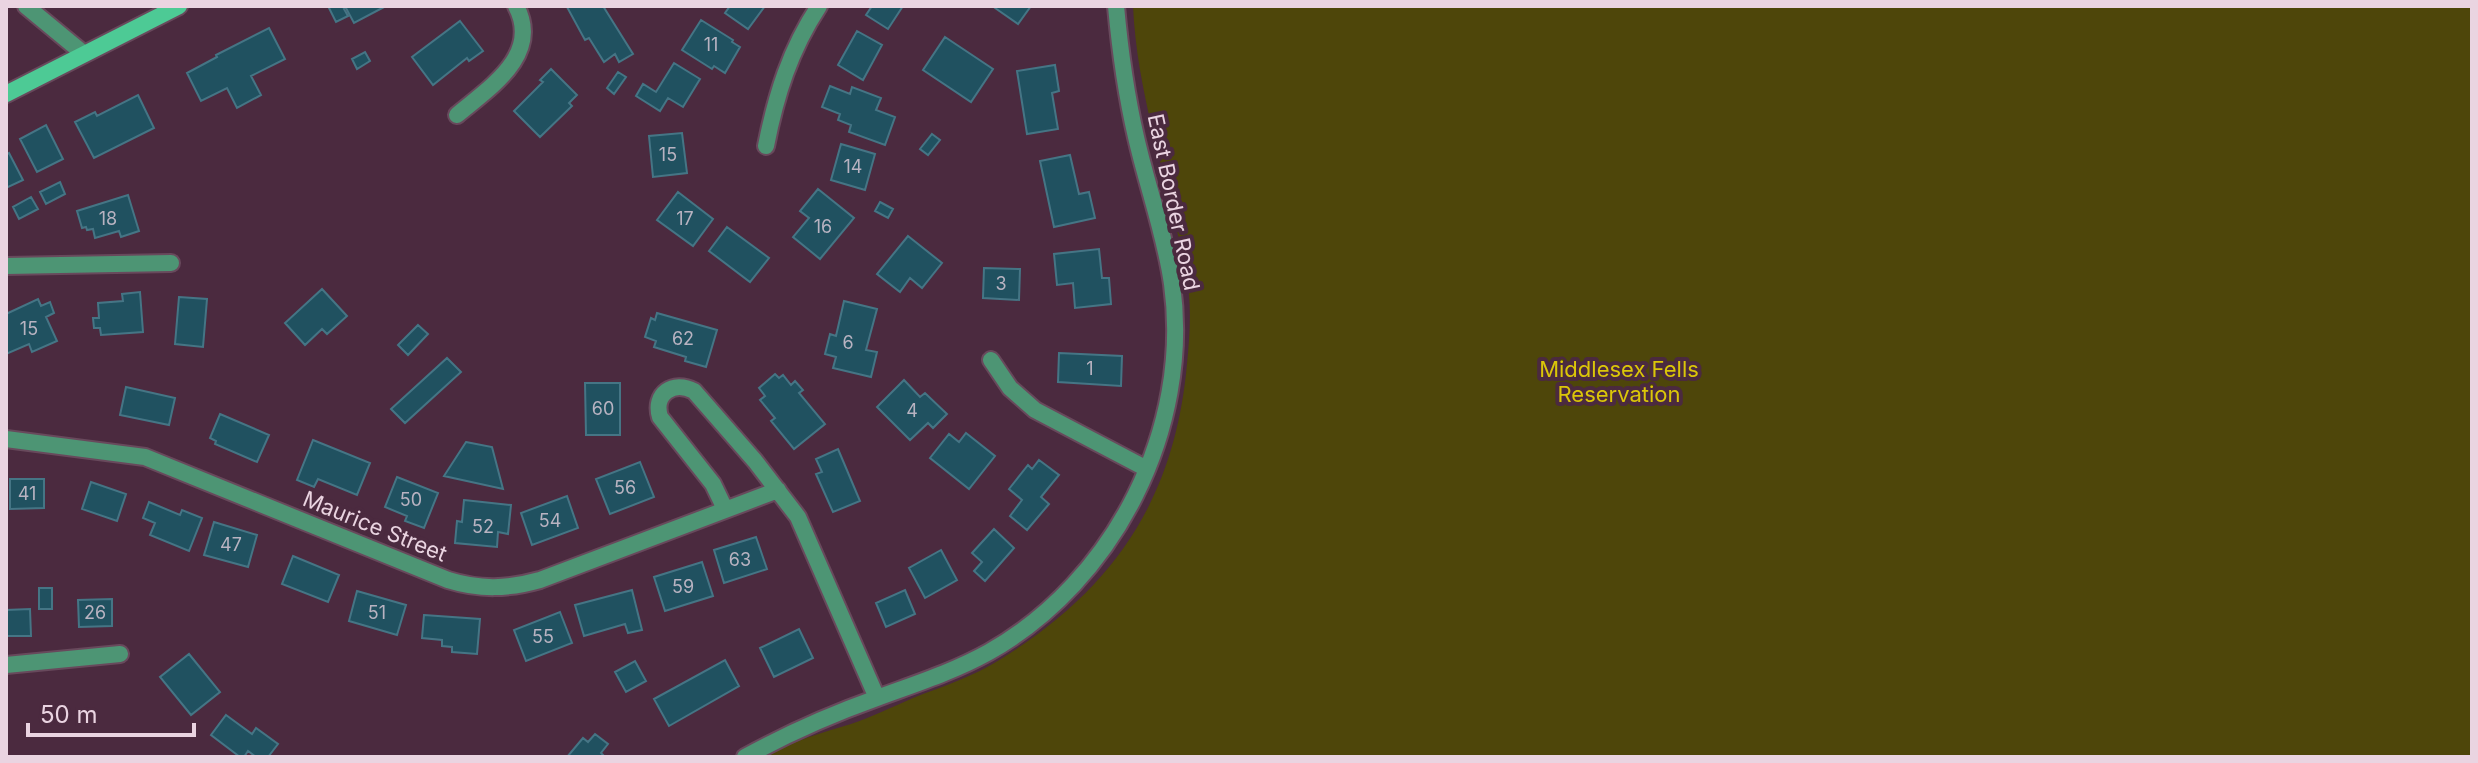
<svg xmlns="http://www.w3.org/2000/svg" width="2478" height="763" font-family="Inter,sans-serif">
<rect width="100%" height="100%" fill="#4b2a3f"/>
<path fill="#4e460a" d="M1133,6H2472V757H767C793,740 822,733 851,724C872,717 892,707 913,698C943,686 973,677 1001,659C1115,588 1175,498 1187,364C1190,334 1192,303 1186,273C1170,185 1137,97 1133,6Z"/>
<path fill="#205160" stroke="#457585" stroke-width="2" d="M328,6H386L354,23L346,8L344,9L348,16L336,22Z
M603,6L633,54L619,62L615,54L604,62L589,38L585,40L567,7Z
M730,6H765L748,29L725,13Z
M872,6H903L888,29L866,15Z
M996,6H1031L1018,24L995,8Z
M701,20L733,40L732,42L740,47L725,73L714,66L712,69L682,50Z
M460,21L483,51L469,61L467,58L433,85L412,57Z
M269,28L285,59L251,76L261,95L237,108L227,88L201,101L187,73L217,57L216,55Z
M857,31L882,45L863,80L838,65Z
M945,37L993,69L971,102L923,70Z
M365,52L370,61L357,69L352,59Z
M674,63L700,79L683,107L668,98L660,111L636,96L643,84L656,92Z
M1055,65L1059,91L1052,93L1058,129L1027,134L1017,71Z
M551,69L577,95L569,103L572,106L540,137L514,111L543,82L540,80Z
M618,72L626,77L614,94L607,88Z
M830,86L850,94L852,87L881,98L876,110L895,117L885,145L849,132L851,125L838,120L840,114L822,107Z
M138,95L154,128L94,158L75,122L95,112L97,116Z
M46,125L63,159L37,172L20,139Z
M682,133L687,173L653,177L649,136Z
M932,134L940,140L928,155L920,149Z
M841,144L875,154L865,190L831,180Z
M9,153L23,180L6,188V155Z
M1070,155L1079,194L1089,192L1095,218L1054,227L1040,161Z
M60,182L65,194L46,204L40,192Z
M818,189L854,218L820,259L793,237L809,218L800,211Z
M678,192L713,219L693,246L657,220Z
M128,195L139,231L121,237L119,231L95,238L93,229L87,230L86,227L82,228L77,211Z
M31,197L38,209L19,219L13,207Z
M880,202L893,209L888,218L875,211Z
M727,227L769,258L750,282L709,251Z
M908,236L942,263L922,288L910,278L900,292L877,274Z
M1099,249L1102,278H1109L1111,304L1075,308L1073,283L1057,285L1054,254Z
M984,268L1020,269L1019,300L983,298Z
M322,289L347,316L327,334L322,329L305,345L285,323Z
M140,292L143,332L101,335L100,328H94L93,318H99L98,303L123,301L122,294Z
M179,297L207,299L203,347L175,344Z
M38,299L41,306L50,302L54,313L46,317L57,341L32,352L29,344L6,354V314Z
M844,301L877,309L866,350L877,352L871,377L833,368L836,357L825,354L830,334L836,336Z
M657,313L717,330L706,367L685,361L686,357L654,347L656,341L645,337L651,318L655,320Z
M418,325L428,334L408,355L398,345Z
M1059,353L1122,356L1121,386L1058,382Z
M447,358L461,372L405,423L391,409Z
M775,374L779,378L783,375L791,385L795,381L803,390L799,393L825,424L794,449L771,421L775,418L760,400L765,396L759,388Z
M904,380L920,397L925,393L947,414L933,428L928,423L910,440L877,407Z
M585,383H620V435H586Z
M126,387L175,398L169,425L120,415Z
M220,414L269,435L257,462L215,444L216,441L210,438Z
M966,433L995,456L969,489L930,458L949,434L959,442Z
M313,440L370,463L357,495L318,479L314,487L297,480Z
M466,442L492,447L503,489L444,476Z
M838,449L860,501L833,512L816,474L822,472L816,459Z
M1039,460L1059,475L1041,497L1049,504L1027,530L1010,516L1022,500L1009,489L1028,465L1032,469Z
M640,462L654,497L610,514L596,479Z
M397,477L438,493L424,528L405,521L407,516L385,507Z
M10,479H44V508L10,509Z
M91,482L126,494L117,521L82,509Z
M567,496L578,528L532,545L521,513Z
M464,500L511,505L508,534L498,532L497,547L455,543L457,521L462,522Z
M149,502L180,515L182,510L202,518L189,551L150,535L155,523L143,518Z
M214,522L257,535L248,567L204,555Z
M994,529L1014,548L985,581L974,571L982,562L972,553Z
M756,537L767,569L724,583L714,550Z
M941,550L957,580L925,598L909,568Z
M293,556L339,575L328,602L282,584Z
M702,562L713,596L665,611L654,577Z
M39,588H52V609H39Z
M632,590L642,630L628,633L625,624L584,636L575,605Z
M905,590L915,614L886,627L876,603Z
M357,591L406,605L397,635L349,621Z
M112,599V626L79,627L78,600Z
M30,609L31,636H6V610Z
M560,612L572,643L526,661L514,630Z
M424,615L480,619L477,654L452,652V647L442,646V640L422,638Z
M799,629L813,658L774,677L760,648Z
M189,654L220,692L191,715L160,677Z
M725,660L739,686L669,726L654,699Z
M635,661L646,681L626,692L615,672Z
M226,715L252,734L256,728L278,744L268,757H256L248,751L244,757H240L211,735Z
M595,734L608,744L601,753L605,757H567L583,738L588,742Z"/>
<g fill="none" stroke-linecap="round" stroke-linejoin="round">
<defs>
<path id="minor" d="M26,6L84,54
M457,115C489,88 542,55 516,6
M766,146C776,95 790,50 819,6
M6,266L171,263
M991,360L1010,388L1035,410L1147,469
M6,439L145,457L448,580C480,590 508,589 540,580L778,490
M725,509L713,484L660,417C653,394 673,380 694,391L755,461L798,517L877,698
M6,665L120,654
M745,757C787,734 832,714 877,698C915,684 953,672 989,652C1115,581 1192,428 1172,284C1165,234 1147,186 1136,137C1126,94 1120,50 1116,6"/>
<path id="secondary" d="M6,94L179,6"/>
</defs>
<use href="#minor" stroke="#68495c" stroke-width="20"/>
<use href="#secondary" stroke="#68495c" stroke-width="20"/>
<use href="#minor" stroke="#4d9574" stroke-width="16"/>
<use href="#secondary" stroke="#4dca95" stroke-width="16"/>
</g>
<g text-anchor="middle" stroke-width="8" stroke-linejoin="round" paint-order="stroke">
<g font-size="18" fill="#b8b3c1">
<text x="711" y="51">11</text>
<text x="668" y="161">15</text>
<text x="853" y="173">14</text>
<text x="108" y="225">18</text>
<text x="685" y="225">17</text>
<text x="823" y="233">16</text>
<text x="1001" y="290">3</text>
<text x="29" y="335">15</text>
<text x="683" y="345">62</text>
<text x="848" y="349">6</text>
<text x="1090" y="375">1</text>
<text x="603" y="415">60</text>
<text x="912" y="417">4</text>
<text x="625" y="494">56</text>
<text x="27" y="500">41</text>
<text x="411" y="506">50</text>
<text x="550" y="527">54</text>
<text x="483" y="533">52</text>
<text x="231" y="551">47</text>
<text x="740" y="566">63</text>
<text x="683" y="593">59</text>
<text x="95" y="619">26</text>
<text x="377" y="619">51</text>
<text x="543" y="643">55</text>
</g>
<g font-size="22" fill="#ead4e1" stroke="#4b2a3f">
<text transform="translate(1174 202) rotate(78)" y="8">East Border Road</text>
<text transform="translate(375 526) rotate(22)" y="8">Maurice Street</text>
</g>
<g font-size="22" fill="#dbc608" stroke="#4b2a3f">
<text x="1619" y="377">Middlesex Fells<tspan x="1619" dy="25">Reservation</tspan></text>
</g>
</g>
<rect width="2478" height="763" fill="none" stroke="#ead4e1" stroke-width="16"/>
<path d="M28 723v12h166v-12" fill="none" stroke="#ead4e1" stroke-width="4"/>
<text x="40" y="723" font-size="24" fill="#ead4e1" stroke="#4b2a3f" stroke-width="6" paint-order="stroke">50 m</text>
</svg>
